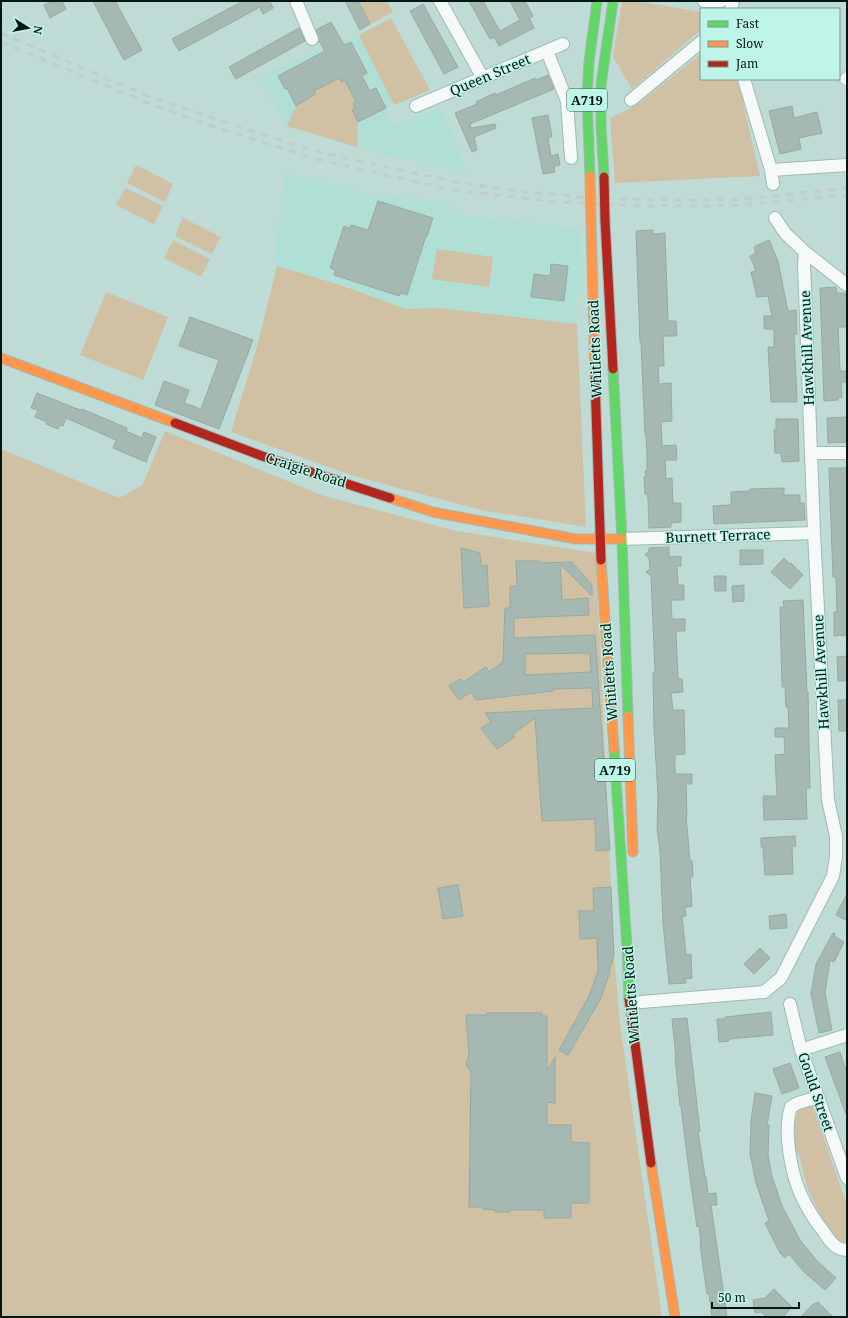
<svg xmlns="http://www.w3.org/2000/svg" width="848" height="1318" font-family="'Noto Serif',serif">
<rect width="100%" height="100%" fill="#bedbd5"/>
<path fill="#afdfd5" d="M391,18L430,90L386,108L393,127L440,108L468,173L357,147L287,126L260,82V78L263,75L323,48L351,40Z
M285,172L379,196L450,202L449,214L580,229L583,293L576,294L577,324L439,308L406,309L343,286L277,266L274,263Z"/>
<path fill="#d0c0a4" d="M358,1H387L393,12L370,24Z
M622,1H636L701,12V30L632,89L613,57Z
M391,18L430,90L394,105L359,35Z
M701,54V79H736L740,89L760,176L615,183L610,118L635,106Z
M339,77L341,82L345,80L356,102L353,104L355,109L352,111L358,122L357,147L287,126L296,106L315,94L314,91Z
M136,165L173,184L165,202L127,183Z
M125,188L163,206L154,224L116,205Z
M183,218L221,237L212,254L175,236Z
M173,240L210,259L201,277L164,258Z
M437,249L493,257L489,287L432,279Z
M277,266L343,286L406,309L439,308L577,324L586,527L481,510L354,476L231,432L257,347Z
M106,292L168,317L143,380L80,355Z
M165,431L324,496L456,531L596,553L614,955L620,1024L662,1317H1V449L119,498L142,486Z
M810,1106L813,1107L847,1205V1244H839L818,1217L819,1212L808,1190L799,1155L795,1152V1120L798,1111Z"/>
<path fill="#a5b9b2" stroke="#95aaa3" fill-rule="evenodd" d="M52,1H62L66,9L50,18L44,5Z
M93,1H115L142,50L124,60Z
M243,1H271L270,2L273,8L263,14L260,7L179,51L172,39Z
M345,1H358L370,24L360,30Z
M469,1H483L500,31L520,20L510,1H525L533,16L529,18L534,28L499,46L494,37L490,39Z
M423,4L458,67L444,74L410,11Z
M331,22L344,45L351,42L367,73L362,76L370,91L376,88L386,108L358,122L352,110L355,109L353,104L356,102L345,80L341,82L339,78L314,91L315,94L296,106L287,88L285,89L278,76L325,51L319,41L316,30Z
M299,28L305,41L236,79L229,67Z
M548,75L554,89L470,124L471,128L495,124L496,128L474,137L477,150L472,152L455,113L477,104L476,102L495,93L496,95L535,78L536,80Z
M792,106L794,118L817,112L822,133L799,138L801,149L780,154L769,111Z
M548,115L552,137H548L551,156L558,154L560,165L554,166L555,172L543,174L532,118Z
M378,201L433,218L427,236H426L407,295L401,293L399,296L334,275L335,270L330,268L344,226L350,228L351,225L368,230Z
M653,230V234L665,233L668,321H676L677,336H663L664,366H658L659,384L671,383L672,421L661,422L662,446L676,445L677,460H665L666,479L672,478L673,503H681V522L671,523V527L649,528L648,498L647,494H645L644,477H646L645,471H647V454L646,435H645L641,342H640L636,231Z
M769,240L778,261L788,311L796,310L797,334H794L797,402H771L768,347H774V329H764V316H772L768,296L757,297L751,272L756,271L750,256L756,253L754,247Z
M551,264L568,266L564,301L531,297L534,274L550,276Z
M836,287L837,293H845L846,299H847V327H838L840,371H846V382H841L842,397L838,398V400L824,401L820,288Z
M190,317L253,340L219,429L155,405L164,381L189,390L184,403L201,409L219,360L179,346Z
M37,393L75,408L81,410L82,409L127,428L126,431L142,438L144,432L156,437L146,462L113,448L116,440L66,418L63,426L60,425L58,429L46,424L47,422L35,417L38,410L31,408Z
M847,417V442L828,443L827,418Z
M776,419H798L799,461L782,462L781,453H775L774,430H776Z
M829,468H847V635L834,636V612H837L836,577H833Z
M784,488V495H800V503H804L805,520L714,524L713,506L731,505V492L750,491V489Z
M669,547V557L681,556V566H677L678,585H684V600H671L672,619H685V631H676L678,679H682L683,692L671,693L673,710H684L685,754L675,755V774H692V784H686L687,816H686L690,861H692L693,877H690L692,906L685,907L686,916H682L686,955L691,954L692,978L685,979L686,983L669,984L663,923L660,851L657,829L658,797L654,728L653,673L655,672L651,576L646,572L650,569L649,557L645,555L649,551V548Z
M461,548L480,553L481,566L487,565L489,606L464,608Z
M740,550H763V564L740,565Z
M784,558L790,564L791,563L803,575L790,589L771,572Z
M516,561H539V563L572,562L592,585V596L560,564L562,600L588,598L589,615L514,618V638L595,635L610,850L596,851L595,819L542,821L535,718L513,734L515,737L497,749L481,728L491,722L485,713L593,708L592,688L553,689V691L476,700L471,692L459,700L449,686L460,679L463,682L486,667L489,672L503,662L505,608H510V587L517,586ZM590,653L591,672L525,675V654Z
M714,576H726V591H715Z
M744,585V601L733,602L732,586Z
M803,600L807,692H808L810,788H806L807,819L764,820L763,796H777L775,755L785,754L784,737H775V728H789L788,707H786L785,687H782L780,607H784L783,601Z
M847,656V681H838L837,657Z
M838,700H847V731H839Z
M795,836L796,846H792L793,874L765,875L763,847H761V838Z
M458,885L463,916L443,919L438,888Z
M611,887L614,955L609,971L610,972L600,1000L568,1055L559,1050L589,996L598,971L597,938L580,939L579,911H594L593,888Z
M847,894V921L836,915Z
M786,914L787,928L770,929L769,916Z
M833,933H835L834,936L844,942L834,962L830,960L825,993L832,1030L819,1033L811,994L816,964Z
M760,948L770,958L754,974L744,964Z
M771,1012L773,1035L729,1039V1041L719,1042L717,1019H725V1017Z
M487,1013H542V1016H547V1071L555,1057V1103L547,1102V1125H571V1142L589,1143V1203H571V1218H544V1210H510V1212H495L496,1210L483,1209V1207H469L471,1071L467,1067L466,1063L469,1056L466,1015H487Z
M687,1018L700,1131H698L705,1177H706L708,1194L716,1193L717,1205H711L727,1317H712L709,1294H707L700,1245H701L699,1226L697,1227L687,1156L681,1106H680L675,1057H676L672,1019Z
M840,1052L847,1073V1114H846L825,1057Z
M790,1063L799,1088L782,1094L773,1069Z
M755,1093L772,1096L767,1125H769L768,1156L772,1176L782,1206L800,1240L817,1261L836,1278L825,1290L804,1272L789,1254L785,1258L780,1253L765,1223L769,1221L756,1183L750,1154L751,1121Z
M774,1289L792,1307L783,1317H767L761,1312L755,1313L753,1300L765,1298Z
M818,1302L833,1317H801L812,1305Z"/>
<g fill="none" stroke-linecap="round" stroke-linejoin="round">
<defs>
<path id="street" d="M296,1L312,39
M440,1L483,78
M704,1H721
M731,9L733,1
M547,51L567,101L571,158
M744,79L771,170L773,184
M846,79L847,78
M631,100L701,42
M416,106L563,44
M771,170L847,165
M805,252L847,285
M811,453H847
M622,539L814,533
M641,1002L764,992L781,978L833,876L836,856V836L828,800L814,533L804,264L805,252L785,233L775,218
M790,1004L801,1050L847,1178
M801,1050L847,1035
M818,1097L798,1103L791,1107C783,1131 791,1173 801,1195C807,1208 815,1221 824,1232C830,1241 835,1250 847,1250"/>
<path id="fast" d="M590,176L587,96L589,62L597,1
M604,177L601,125V85L613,1
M613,369L622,539L628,716
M614,749L627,948L629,999"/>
<path id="slow" d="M591,220L595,379
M1,358L175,423
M390,498L433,512L576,539H622
M601,560L614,749
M628,716L633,852
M651,1163L675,1317"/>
<path id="jam" d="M605,220L613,369
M595,379L601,560
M175,423L262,456L390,498
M629,999L651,1163"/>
</defs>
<use href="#street" stroke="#a2b9b5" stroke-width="14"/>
<use href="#fast" stroke="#a2b9b5" stroke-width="11"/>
<use href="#slow" stroke="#a2b9b5" stroke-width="11"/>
<use href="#jam" stroke="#a2b9b5" stroke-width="11"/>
<use href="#street" stroke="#f5faf9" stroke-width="12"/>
<use href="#fast" stroke="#63d668" stroke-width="9"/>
<use href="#slow" stroke="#ff974d" stroke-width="9"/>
<use href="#jam" stroke="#b3261e" stroke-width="9"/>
<path stroke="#c3ccca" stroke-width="3" stroke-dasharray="7 7" stroke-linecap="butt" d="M1,33L148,96L257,133L323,153L456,182L527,192L597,198L666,200H734L847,188
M1,42L145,102L208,125L320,160L453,190L556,202L640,206H727L847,195"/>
<defs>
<path id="slow-bridge" d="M590,176L591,220"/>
<path id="jam-bridge" d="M604,177L605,220"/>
</defs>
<use href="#slow-bridge" stroke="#a2b9b5" stroke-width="11" stroke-linecap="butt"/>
<use href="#jam-bridge" stroke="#a2b9b5" stroke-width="11" stroke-linecap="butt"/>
<use href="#slow-bridge" stroke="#ff974d" stroke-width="9"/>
<use href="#jam-bridge" stroke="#b3261e" stroke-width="9"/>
</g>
<g text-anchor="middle" stroke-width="3" stroke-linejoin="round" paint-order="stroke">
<g fill="#bff4e9" stroke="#3b5952" stroke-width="1">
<rect x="567" y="89" width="40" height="22" rx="3"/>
<rect x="595" y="759" width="40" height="22" rx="3"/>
</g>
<g font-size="13" font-weight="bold" fill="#021612">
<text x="587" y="105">A719</text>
<text x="615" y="775">A719</text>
</g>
<g font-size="14" fill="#021612" stroke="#bff4e9">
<text transform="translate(490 75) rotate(-23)" y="5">Queen Street</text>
<text transform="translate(807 348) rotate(-92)" y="5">Hawkhill Avenue</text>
<text transform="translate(595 349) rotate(-92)" y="5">Whitletts Road</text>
<text transform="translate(306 470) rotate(18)" y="5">Craigie Road</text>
<text transform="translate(718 536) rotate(-2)" y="5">Burnett Terrace</text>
<text transform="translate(609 672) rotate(-94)" y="5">Whitletts Road</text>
<text transform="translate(821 672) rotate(-93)" y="5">Hawkhill Avenue</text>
<text transform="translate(631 995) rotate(-94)" y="5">Whitletts Road</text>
<text transform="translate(816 1092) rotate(71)" y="5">Gould Street</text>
</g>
</g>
<rect width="848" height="1318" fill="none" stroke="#021612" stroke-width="4"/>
<rect x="700" y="8" width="140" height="72" fill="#bff4e9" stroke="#739b93"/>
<rect x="708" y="21" width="20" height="6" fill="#63d668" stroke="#739b93"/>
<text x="736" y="28" font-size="12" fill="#021612">Fast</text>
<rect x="708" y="41" width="20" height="6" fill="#ff974d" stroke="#739b93"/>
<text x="736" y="48" font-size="12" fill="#021612">Slow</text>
<rect x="708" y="61" width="20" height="6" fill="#b3261e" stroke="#739b93"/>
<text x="736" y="68" font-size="12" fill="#021612">Jam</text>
<g transform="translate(28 28) rotate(101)" stroke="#bff4e9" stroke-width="3" paint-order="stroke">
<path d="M0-3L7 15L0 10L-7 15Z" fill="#021612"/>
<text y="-6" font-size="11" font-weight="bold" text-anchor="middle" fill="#021612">N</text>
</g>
<path d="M712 1302v6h87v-6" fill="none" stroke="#021612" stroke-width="2"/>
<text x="718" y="1302" font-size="12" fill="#021612" stroke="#bff4e9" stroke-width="3" paint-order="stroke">50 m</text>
</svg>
